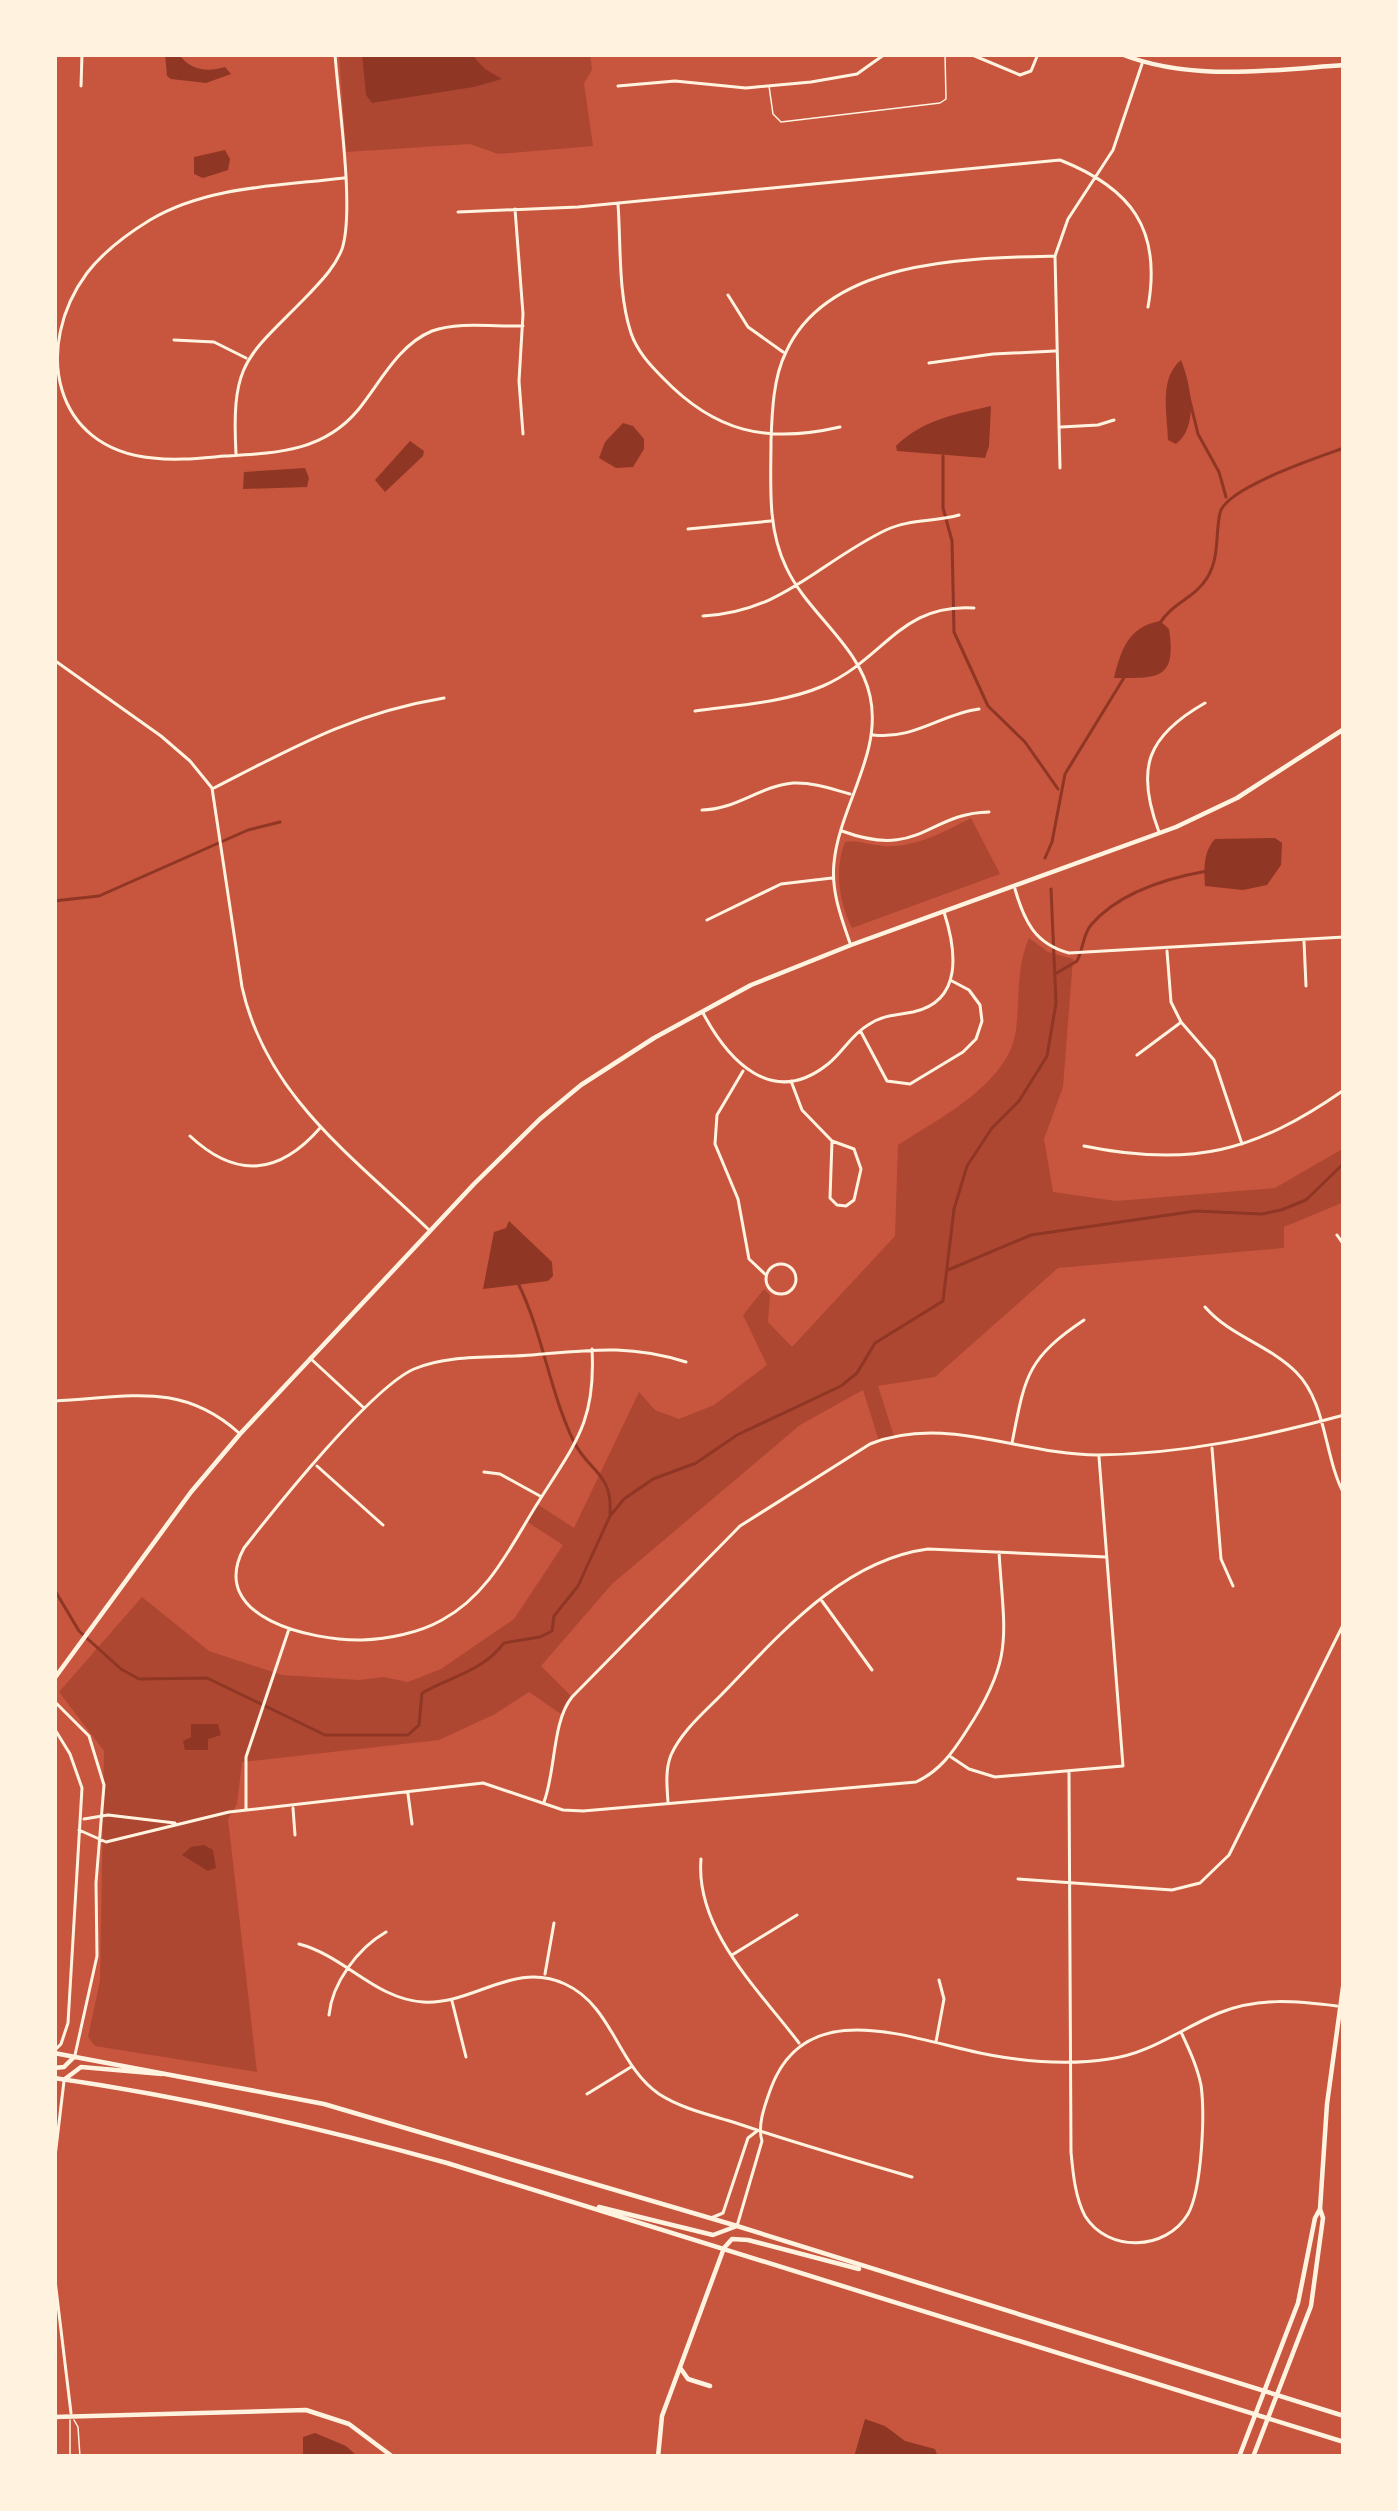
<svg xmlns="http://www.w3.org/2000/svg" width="1398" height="2511" font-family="'Sofia Sans Condensed',sans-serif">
<rect width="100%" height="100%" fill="#c8553d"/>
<path fill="#ae4732" d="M339,54H590L592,70L584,83L593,146L498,154L470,144L346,152Z
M971,818L1000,874L852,928C839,902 834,870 845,842C858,840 870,845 884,846C916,848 943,832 971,818Z
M1029,938L1048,952L1073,959L1063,1087L1044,1139L1053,1192L1116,1201L1275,1188L1344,1148V1202L1284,1227V1248L1058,1268L935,1377L878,1386L894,1436L879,1441L863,1390L800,1425L612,1584L541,1666L572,1697L561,1714L529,1692L495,1714L439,1740L242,1762L237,1804L228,1819L257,2072L95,2046L88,2037L100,1981L104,1751L59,1692L142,1597L209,1651L282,1675L359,1680L383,1677L408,1682L441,1669L514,1619L563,1545L526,1521L537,1504L574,1528L639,1392L655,1410L679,1419L714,1405L767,1365L743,1315L764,1289L770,1295L768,1322L792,1347L895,1236L898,1145C938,1119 1009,1084 1016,1030C1020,997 1016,969 1029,938Z"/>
<path fill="#8f3625" d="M165,54H179C190,71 208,72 225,67L231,74L206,83L171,79L167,76Z
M362,54H471L485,69L502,79L474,87L372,103L366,95Z
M225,150L230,159L228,170L203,178L194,174V157Z
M1181,360C1191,385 1199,426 1176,444L1168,440C1167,413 1159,378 1181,360Z
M991,406L989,446L985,458L897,451L896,446C922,420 956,414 991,406Z
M623,423L633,426L644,439V449L633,467L616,468L599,458L605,442Z
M410,441L424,451L423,456L385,492L375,480Z
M305,468L309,478L307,487L243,489L244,472Z
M1160,621L1169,629C1177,681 1157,678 1114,678C1121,650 1128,627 1160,621Z
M1275,838L1282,843L1281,865L1267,885L1243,890L1205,886C1204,869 1203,852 1215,839Z
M509,1221L552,1262L553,1276L548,1281L483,1289L494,1232L506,1228Z
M191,1724H218L221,1735L208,1739V1750H185L183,1741L191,1737Z
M204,1845L213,1850L216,1868L208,1871L182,1855L191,1847Z
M865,2419L885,2426L905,2441L935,2449L938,2457H854Z
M315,2433L346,2446L358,2457H303V2437Z"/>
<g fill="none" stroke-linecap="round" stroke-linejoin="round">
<path stroke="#8f3625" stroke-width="3" d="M1187,389L1198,434L1219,472L1226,497
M943,456V508L952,541L954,632L988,706L1025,742L1058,789
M1160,623C1172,603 1195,598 1207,578C1220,557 1215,535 1220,513C1225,488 1319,457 1344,448
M1045,858L1052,842L1065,774L1125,676
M54,901L99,896L248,830L280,822
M1055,974L1077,961C1083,950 1083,934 1091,925C1118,893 1168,878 1207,871
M948,1270L1031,1235L1196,1211L1262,1214L1281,1210L1306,1200L1344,1163
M518,1283C543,1334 549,1390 574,1442C589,1472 613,1473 610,1514
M54,1589L79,1631L121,1669L139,1679L207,1678L325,1735H408L419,1725L422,1693C451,1676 482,1672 504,1643L540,1637L552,1631L554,1616L578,1586L610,1516L624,1499L653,1479L696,1463L737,1435L841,1386L857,1373L875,1343L943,1301L954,1209L967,1166L992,1128L1019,1101L1047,1056L1056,1003L1051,889"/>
<path stroke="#fff3e0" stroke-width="1.5" d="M769,86L773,114L781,122L940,103L946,99L945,54
M74,2420L78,2427L80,2457
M70,2457V2420"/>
<path stroke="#fff3e0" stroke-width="3" d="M970,54L1020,75L1031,71L1038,54
M81,86L82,54
M618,86L675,81L746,88L811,82L857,74L885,54
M344,178C279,186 207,186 150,220C127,234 104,251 87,273C33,346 52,449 153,458C177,461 201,458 225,456C276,453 323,452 358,410C380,383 398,345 432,331C459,321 495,327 523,326
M618,204C621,245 618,294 631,333C637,351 650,365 663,378C715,432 766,444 840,427
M515,209L523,314L519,381L523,434
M458,212L578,207L1060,160C1131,188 1162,229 1148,307
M728,295L748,327L783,352
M174,340L214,342L246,358
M929,363L993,354L1055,351
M1061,427L1098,425L1114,420
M236,454C231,359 247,358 309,294C322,280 335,267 342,249C355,210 338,100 335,54
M1060,468L1055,256L1068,219L1113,150L1142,64
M688,529L771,521
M703,616C783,612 819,562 886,530C909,519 935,522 959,515
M54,660L161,736L190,761L212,788L242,987C266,1095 352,1156 428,1229
M695,711C738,705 783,703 823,686C885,659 900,603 974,608
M873,735C914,740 941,714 979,709
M214,788C294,747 353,713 444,698
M702,810C735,810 760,786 793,783C813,782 832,789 850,794
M842,831C920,860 928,813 989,812
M1159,832C1135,768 1147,736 1205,703
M1015,889C1024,921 1035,944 1069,953L1344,937
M707,920L781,884L832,878
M1304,941L1306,986
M850,943C841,917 831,891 834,863C839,807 883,753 870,696C859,645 807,613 786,567C767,528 771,484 771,441C772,413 773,378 786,352C828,259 968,258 1055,256
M1167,951L1171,1002L1181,1022L1214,1060L1242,1144
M703,1013C728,1060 772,1109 828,1064C843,1052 851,1035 868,1025C882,1015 897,1015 913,1012C964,1001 956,949 944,912
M861,1032L887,1081L910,1084L963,1052L976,1039L982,1021L980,1005L969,990L952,981
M1137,1055L1180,1023
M743,1071L717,1115L715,1144L738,1199L749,1259L766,1275
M791,1081L802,1110L832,1141L830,1198L837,1205L846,1206L854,1200L861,1169L854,1149L832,1141
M190,1136C237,1180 280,1174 320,1128
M1084,1146C1191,1168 1255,1152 1344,1090
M1337,1235L1344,1245
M766 1279a15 15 0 1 1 30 0a15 15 0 1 1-30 0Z
M1205,1307C1230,1336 1269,1345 1296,1372C1327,1403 1324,1457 1344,1494
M592,1349C596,1421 576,1442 539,1501C511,1545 490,1594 442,1620C419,1633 388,1639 362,1640C313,1641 206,1618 244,1548C276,1507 371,1388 414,1369C448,1354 495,1358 532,1355C590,1350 629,1344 686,1362
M310,1358L364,1408
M54,1401C126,1398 180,1380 239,1433
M1012,1443C1025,1377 1026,1359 1084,1320
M1212,1448L1221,1559L1233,1586
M317,1466L383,1525
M484,1472L500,1474L540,1496
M822,1601L872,1670
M54,1701L89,1736L104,1785L96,1883L97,1956L75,2055
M54,1728L70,1754L82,1788L68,2023L61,2044L54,2051
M951,1757L969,1769L995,1777L1123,1766L1099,1457
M1069,1772L1071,2152C1073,2173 1075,2197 1085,2216C1108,2253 1166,2251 1188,2214C1202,2189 1205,2114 1201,2085C1197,2066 1189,2049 1181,2032
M408,1794L412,1824
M544,1802C556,1770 552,1722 572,1697L740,1526L870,1444C945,1414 1021,1455 1098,1455C1183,1454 1263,1437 1344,1415
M668,1802C667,1787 665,1770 671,1755C682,1730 706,1711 725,1691C781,1633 844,1560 928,1549L1106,1557
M293,1808L295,1835
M246,1810V1757L289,1629
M84,1819L108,1815L175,1823
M79,1830L106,1842L229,1812L483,1783L563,1810L583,1811L916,1782C940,1771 953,1752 967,1730C1015,1657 1004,1635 999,1552
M701,1859C695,1930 759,1990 799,2043
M1018,1879L1172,1890L1200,1883L1229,1855L1344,1623
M299,1944C345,1956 375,1999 423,2002C474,2005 514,1960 565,1984C613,2006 617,2065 659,2094C682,2109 711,2115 736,2123C795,2143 854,2160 912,2177
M732,1955L797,1915
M545,1974L554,1923
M452,2001L466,2057
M329,2015C332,1983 358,1948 386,1932
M936,2042L944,1999L939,1980
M587,2094L631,2067
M54,2165L64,2081
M711,2218L723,2213L748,2138L757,2131
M737,2226L762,2141C757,2125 765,2105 771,2088C807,1991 917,2042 990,2055C1028,2062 1071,2065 1109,2059C1150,2054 1182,2028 1219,2013C1259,1997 1295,2001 1337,2006
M54,2272L71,2413"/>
<path stroke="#fff3e0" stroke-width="4.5" d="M681,2369L688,2379L710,2386
M54,2417L306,2410L349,2424L393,2457
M658,2457L662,2416L724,2248
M1239,2457L1298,2303L1315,2218L1320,2209
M1253,2457L1311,2306L1323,2218L1320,2209L1327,2104L1344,1980"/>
<path stroke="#fff3e0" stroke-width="4.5" d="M1121,54C1191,82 1271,70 1344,65
M54,1679L191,1492L240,1434L474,1184L540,1119L581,1085L654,1038L751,985L851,945L1176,827L1237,798L1344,729"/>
<path stroke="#fff3e0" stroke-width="4.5" d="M54,2053L324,2104L737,2226L1344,2416
M54,2068L64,2067L74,2057
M54,2078C187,2097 317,2127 447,2163L1344,2442
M65,2079L81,2067L162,2074
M599,2207L713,2235L737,2226
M724,2248L732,2239L748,2240L859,2269"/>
</g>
<rect width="1398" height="2511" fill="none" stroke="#fff3e0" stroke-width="114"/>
</svg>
